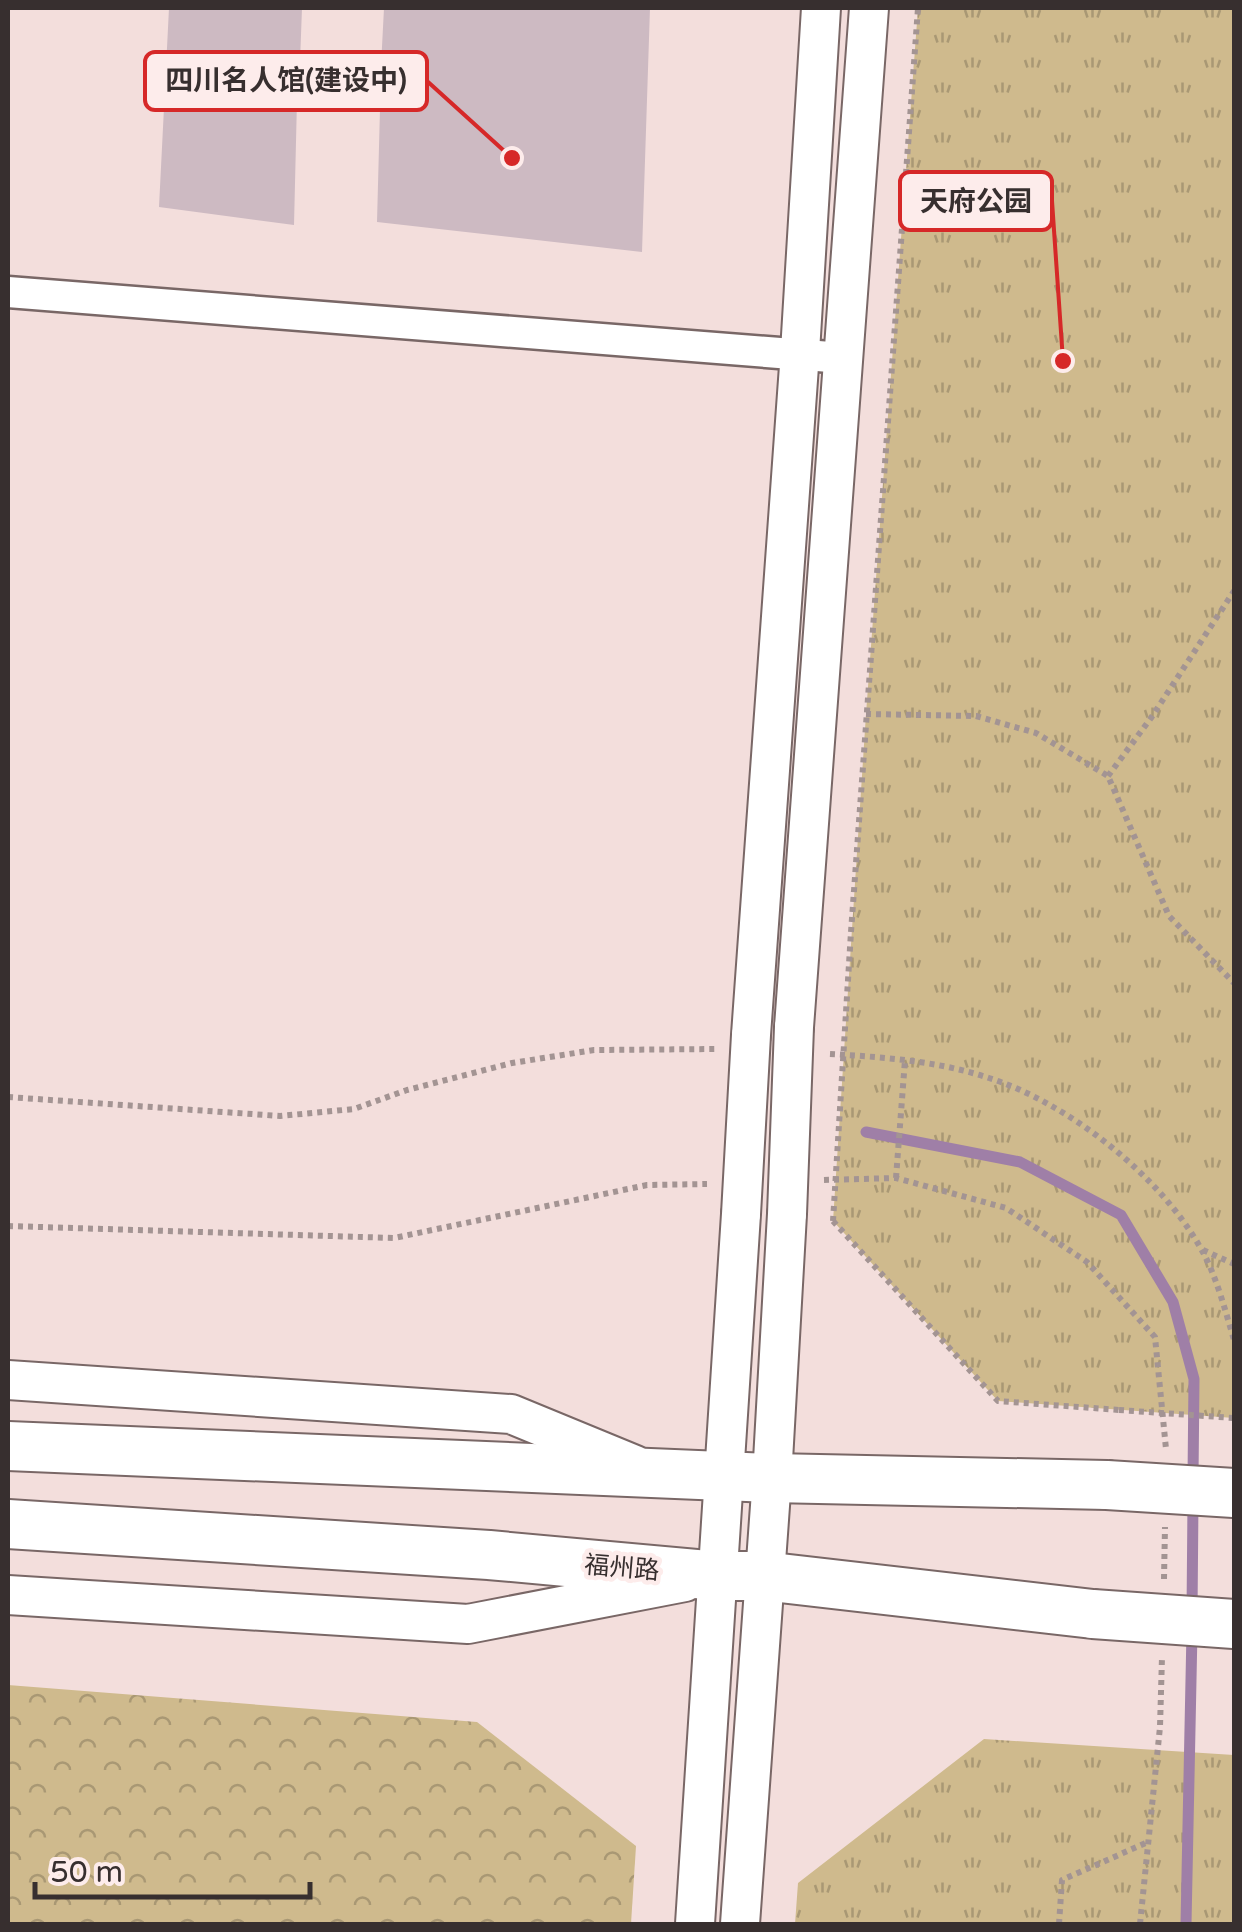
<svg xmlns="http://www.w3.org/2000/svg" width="1242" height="1932" font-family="'Varela Round','Noto Sans SC',sans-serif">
<defs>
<pattern id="forest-crowns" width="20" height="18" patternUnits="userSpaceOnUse" patternTransform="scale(2.5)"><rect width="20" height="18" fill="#cfba8d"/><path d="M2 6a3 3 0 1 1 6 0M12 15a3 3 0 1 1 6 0" fill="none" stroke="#a99874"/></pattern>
<pattern id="park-tufts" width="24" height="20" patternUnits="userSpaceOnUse" patternTransform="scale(2.5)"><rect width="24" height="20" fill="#cfba8d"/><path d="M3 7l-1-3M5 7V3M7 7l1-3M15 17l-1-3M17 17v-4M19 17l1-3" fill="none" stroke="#a99874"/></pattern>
</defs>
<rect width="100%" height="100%" fill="#f3dedc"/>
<path fill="url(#forest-crowns)" d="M8,1685L477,1722L636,1846L631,1924H8Z"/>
<path fill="url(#park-tufts)" d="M918,8H1234V1418L998,1401L833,1221L866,714Z
M984,1739L1234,1755V1924H795L798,1883Z"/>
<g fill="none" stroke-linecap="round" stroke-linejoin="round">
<path stroke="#9f7fa7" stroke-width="11" d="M866,1132L1020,1162L1121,1215L1173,1302L1194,1379L1193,1478
M1192,1613L1193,1501
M1186,1924L1192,1631"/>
</g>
<path fill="#cdbac2" d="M169,8H302L300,62L381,66L384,8H650L642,252L377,222L380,109L297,100L294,225L159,207Z"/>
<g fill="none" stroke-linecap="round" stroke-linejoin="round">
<defs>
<path id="minor" d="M8,292L843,358"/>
<path id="tertiary" d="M794,1027L869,8
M751,1035L800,352L821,8
M8,1380L511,1414L635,1465
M8,1595L468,1624L685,1582
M695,1924L741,1214
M740,1924L772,1478L787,1214"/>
<path id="primary" d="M8,1446L772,1478L1107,1485
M8,1524L489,1555L718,1576H763L1093,1614"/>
</defs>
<use href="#minor" stroke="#796766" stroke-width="35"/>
<use href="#tertiary" stroke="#796766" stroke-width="42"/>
<use href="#primary" stroke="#796766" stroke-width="52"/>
<path stroke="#a39493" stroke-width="6" stroke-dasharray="5 5" stroke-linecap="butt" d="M866,714L976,716L1036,733L1108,776L1169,916L1234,983
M1108,776L1151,718L1234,591
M851,932L918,8
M830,1054C883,1057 938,1061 989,1078C1068,1103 1159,1175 1200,1247C1216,1274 1225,1310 1234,1340
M8,1097L280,1116L354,1109L407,1090L512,1063L594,1050L718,1049
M896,1178L905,1060
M824,1180L896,1178L1006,1208L1087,1262L1155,1337L1166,1449
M833,1221L998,1401L1119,1410
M8,1226L394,1238L647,1185L707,1184
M1203,1250L1234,1264
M1164,1579L1165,1527
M1059,1924L1062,1880L1148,1842
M1140,1924L1160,1727L1162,1657"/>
<use href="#minor" stroke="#fff" stroke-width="30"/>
<use href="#tertiary" stroke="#fff" stroke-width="38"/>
<use href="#primary" stroke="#fff" stroke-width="48"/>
<defs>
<path id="tertiary-bridge" d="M741,1214L751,1035
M787,1214L794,1027"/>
<path id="primary-bridge" d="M1107,1485L1234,1493
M1093,1614L1234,1624"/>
</defs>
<use href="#tertiary-bridge" stroke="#796766" stroke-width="42" stroke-linecap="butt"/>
<use href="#primary-bridge" stroke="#796766" stroke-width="52" stroke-linecap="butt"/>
<path stroke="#a39493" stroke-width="6" stroke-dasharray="5 5" stroke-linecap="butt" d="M833,1221L851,932
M1119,1410L1234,1418"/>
<use href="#tertiary-bridge" stroke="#fff" stroke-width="38"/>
<use href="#primary-bridge" stroke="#fff" stroke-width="48"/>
</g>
<g text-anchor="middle" stroke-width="9" stroke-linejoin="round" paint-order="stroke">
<g font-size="25" fill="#372f2f" stroke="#fdeceb">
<text transform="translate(622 1567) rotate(5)" y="9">福州路</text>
</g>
</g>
<path fill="none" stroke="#d62828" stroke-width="4" d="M512 158L427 81M1063 361L1052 201"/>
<g fill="#d62828" stroke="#fdeceb" stroke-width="4">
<circle cx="512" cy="158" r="10"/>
<circle cx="1063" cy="361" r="10"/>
</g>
<g fill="#fdeceb" stroke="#d62828" stroke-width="4">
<rect x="145" y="52" width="282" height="58" rx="10"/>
<rect x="900" y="172" width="152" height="58" rx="10"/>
</g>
<g font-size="28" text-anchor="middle" font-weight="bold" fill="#372f2f">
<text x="286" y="90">四川名人馆(建设中)</text>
<text x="976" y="211">天府公园</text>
</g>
<rect width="1242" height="1932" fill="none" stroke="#372f2f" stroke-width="20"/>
<path d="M35 1882v15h275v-15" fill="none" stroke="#372f2f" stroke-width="5"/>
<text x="50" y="1882" font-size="30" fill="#372f2f" stroke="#fdeceb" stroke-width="8" paint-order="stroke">50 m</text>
</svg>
